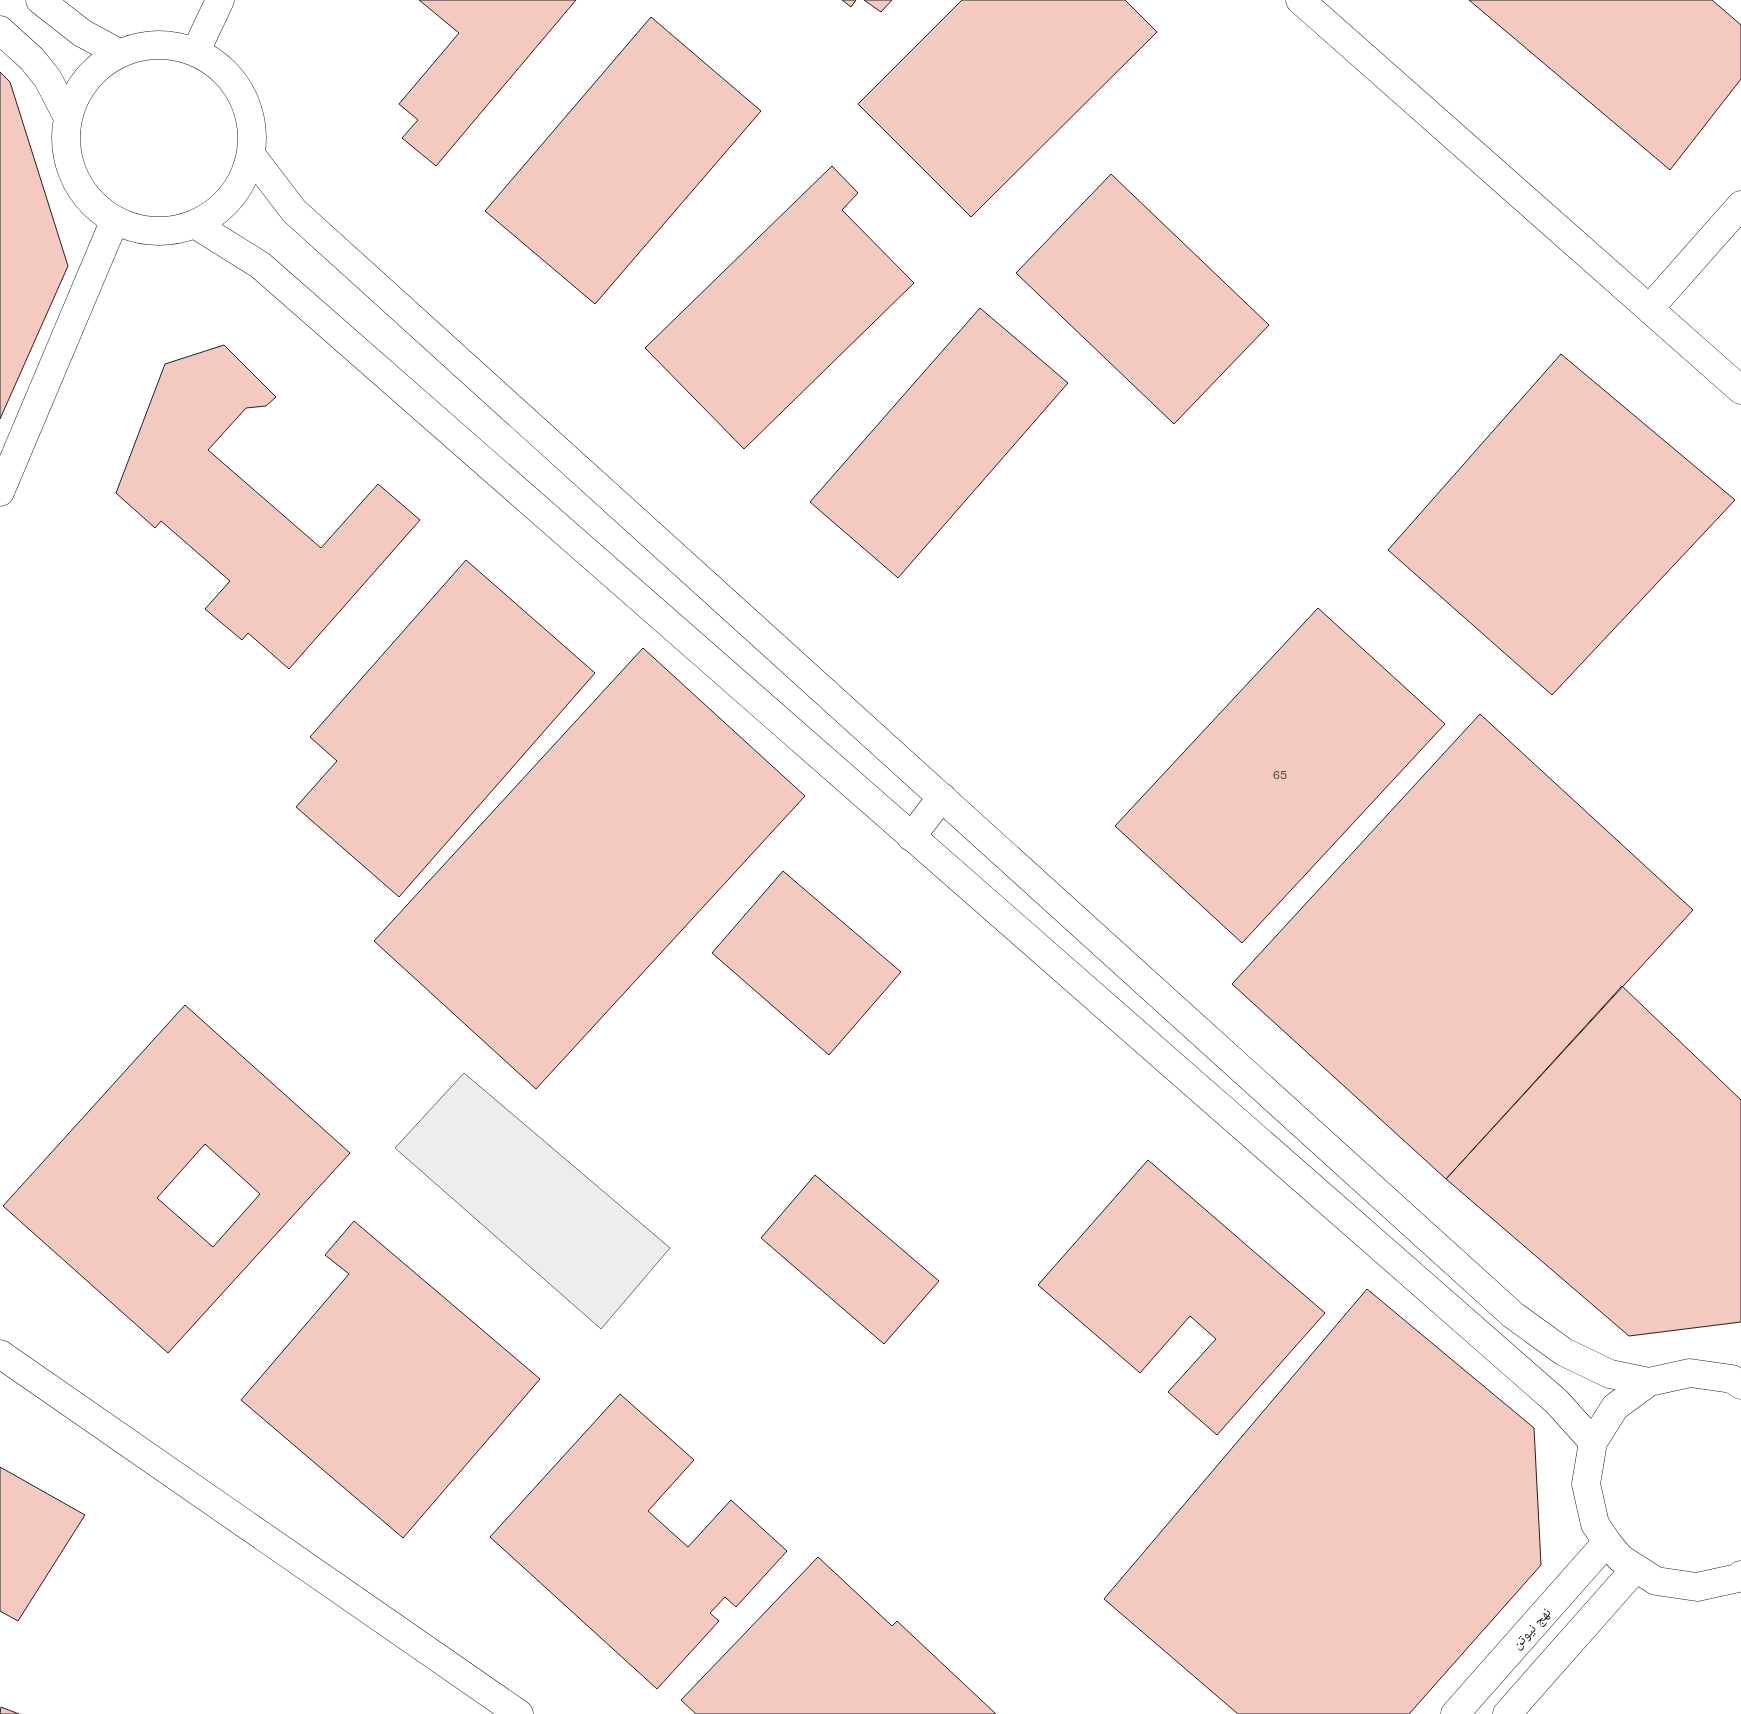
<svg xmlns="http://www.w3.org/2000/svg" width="1741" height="1714" font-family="'Public Sans','Noto Naskh Arabic',sans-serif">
<rect width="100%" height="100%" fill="#fff"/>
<path fill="#ededed" stroke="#6f6f6f" d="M464,1073L670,1248L601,1329L395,1148Z"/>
<path fill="#f3c9c0" stroke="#222" fill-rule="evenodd" d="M419,0H576L436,166L402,138L418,120L399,104L459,33Z
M842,0H856L851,7Z
M864,0H892L881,12Z
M962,0H1125L1157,32L971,217L858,104Z
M1469,0H1712L1741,25V79L1670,170Z
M651,17L761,111L595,304L485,211Z
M0,72L10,82L68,266L0,419Z
M832,166L858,193L842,210L914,283L744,449L645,348Z
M1111,174L1269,325L1174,424L1016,273Z
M980,308L1068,383L898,578L810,502Z
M224,345L276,397L266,406L246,408L208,450L321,548L378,484L420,520L289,669L248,633L242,640L205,609L230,581L161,521L155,528L116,493L165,364Z
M1561,354L1735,500L1552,695L1388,550Z
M466,560L595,673L399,897L296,807L337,761L310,737Z
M1318,608L1445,724L1242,943L1115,826Z
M643,648L805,796L536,1089L374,941Z
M1480,714L1693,910L1446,1179L1232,984Z
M783,871L901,972L829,1055L712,953Z
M1622,986L1741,1100V1322L1629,1336L1446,1179Z
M185,1005L350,1153L168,1353L3,1206ZM205,1144L260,1194L213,1247L157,1198Z
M1148,1160L1325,1313L1217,1435L1168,1392L1216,1339L1190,1316L1140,1373L1038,1285Z
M815,1175L939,1281L884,1344L761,1238Z
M354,1221L540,1379L403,1538L241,1400L349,1274L325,1255Z
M1367,1289L1534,1428L1541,1565L1409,1714H1238L1104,1599Z
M620,1394L694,1460L648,1511L688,1547L731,1500L787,1551L736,1607L725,1597L710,1613L719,1621L657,1689L490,1537Z
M0,1467L85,1515L18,1621L0,1611Z
M818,1557L892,1626L897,1621L996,1714H696L681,1700Z
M1,1707L19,1714H0Z"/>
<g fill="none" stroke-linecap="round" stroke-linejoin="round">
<defs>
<path id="minor" d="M40,0L82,33L119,53
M1300,0L1741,390
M0,30L32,59L48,79L67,116
M66 138a93 93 0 1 1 186 0a93 93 0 1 1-186 0Z
M196,51L220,0
M252,156L294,211L1513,1315L1564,1352L1610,1374L1649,1382
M196,225L260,265L1557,1402L1593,1442
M1650,308L1741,205
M0,492L114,222
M911,837L942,797
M0,1354L519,1714
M1741,1385L1732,1379L1690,1373L1649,1382L1615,1407L1593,1442L1586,1484L1595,1524L1607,1542L1620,1558L1656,1581L1697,1587L1738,1578L1741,1575
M1455,1714L1607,1542
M1507,1714L1636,1568"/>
</defs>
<use href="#minor" stroke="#222" stroke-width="29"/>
<use href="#minor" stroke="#fff" stroke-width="28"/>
</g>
<g text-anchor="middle" stroke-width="4" stroke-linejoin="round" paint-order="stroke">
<g font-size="11" fill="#564c4a">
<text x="1280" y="779">65</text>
</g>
<g font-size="14" fill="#222" stroke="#fff">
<text transform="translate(1531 1628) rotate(-48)" y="5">نهج نيوتن</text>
</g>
</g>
</svg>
